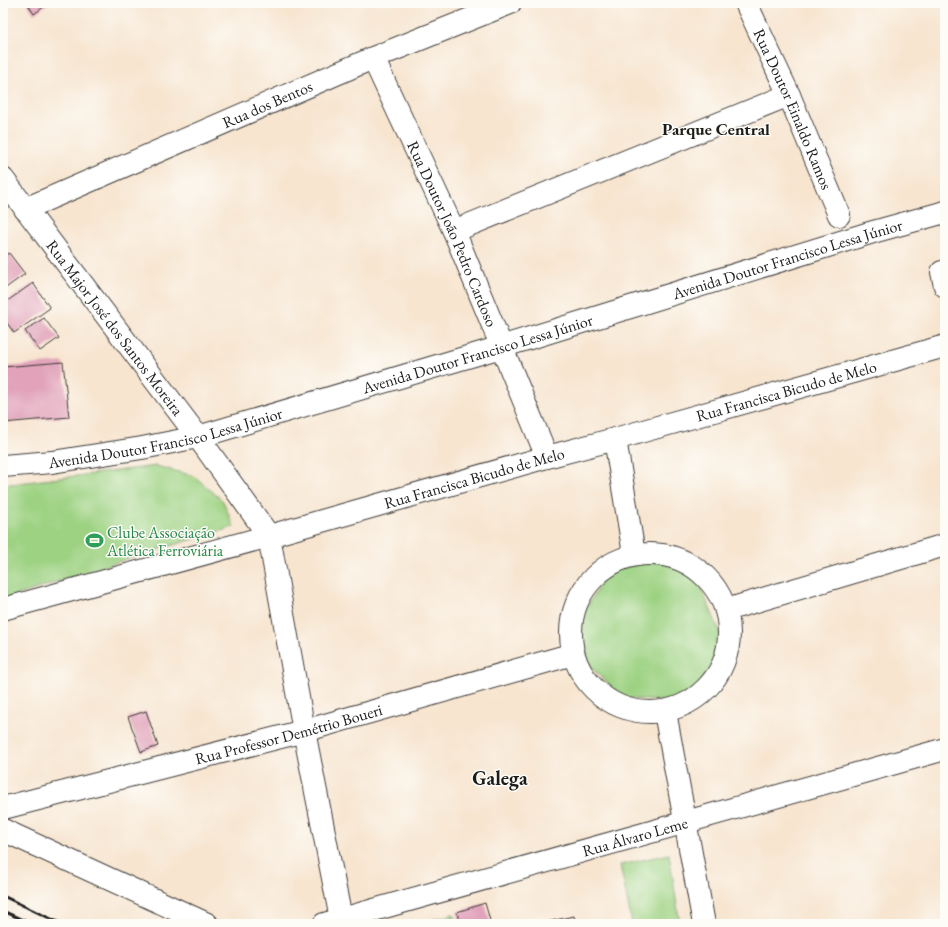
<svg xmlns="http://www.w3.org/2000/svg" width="948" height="927" font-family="'EB Garamond',serif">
<rect width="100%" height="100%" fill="#fdfcf7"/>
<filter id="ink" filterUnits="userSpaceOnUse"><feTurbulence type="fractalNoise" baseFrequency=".025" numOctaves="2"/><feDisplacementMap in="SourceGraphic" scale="8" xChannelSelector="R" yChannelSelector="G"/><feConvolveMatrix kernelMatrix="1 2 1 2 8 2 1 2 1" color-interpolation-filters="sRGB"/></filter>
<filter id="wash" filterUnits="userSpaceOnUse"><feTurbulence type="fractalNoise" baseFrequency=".012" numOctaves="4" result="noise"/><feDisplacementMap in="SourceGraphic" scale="16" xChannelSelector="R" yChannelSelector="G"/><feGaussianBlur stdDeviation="0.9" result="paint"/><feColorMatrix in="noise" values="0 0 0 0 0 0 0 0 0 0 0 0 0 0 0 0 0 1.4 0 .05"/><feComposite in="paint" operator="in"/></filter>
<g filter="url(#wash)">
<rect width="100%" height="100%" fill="#f7e5d0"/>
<path fill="#9dd282" stroke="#5c774f" d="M156,466L194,476L223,501L234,527L136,556L3,600V485Z
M656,559L697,578L725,644L702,684L670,702L624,698L591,668L577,626L607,571Z
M669,854L680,924H632L620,865Z
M453,914L456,924H418Z"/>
<g id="blocks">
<path fill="#e1a2ba" d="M27,3H49L34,14Z
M9,253L25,274L3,290V257Z
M33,283L50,308L14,333L3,317V304Z
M44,318L59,338L40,351L25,331Z
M63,362L69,417L3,423V367Z
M146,711L158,746L141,752L128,717Z
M485,903L491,924H461L457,912Z
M574,916L576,924H542V923Z"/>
</g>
</g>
<g filter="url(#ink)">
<use href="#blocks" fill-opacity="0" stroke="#3d3a37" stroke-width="1"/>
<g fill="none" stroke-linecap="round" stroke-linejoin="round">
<defs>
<g id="minor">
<path id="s1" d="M746,3L789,95L839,215"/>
<path id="s2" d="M373,58L454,231L547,457"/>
<path id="s3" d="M3,179L198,437L269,536L304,731L342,924"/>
<path id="s4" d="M25,209L373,58L510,3"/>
<path d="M454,231L789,95"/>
<path d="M942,272L945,286"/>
<path d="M615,439L634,554"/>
<path id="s5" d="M3,466L52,462L142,448L198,437L501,347L873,232L945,212"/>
<circle cx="650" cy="633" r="79"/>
<path id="s6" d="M3,609L269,536L547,457L615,439L945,346"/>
<path d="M726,610L945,545"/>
<path d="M665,712L704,924"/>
<path id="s7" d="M3,808L304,731L573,654"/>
<path d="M3,830L207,924"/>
<path id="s8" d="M324,924L945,749"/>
</g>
</defs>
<use href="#minor" stroke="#3d3a37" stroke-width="24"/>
<use href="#minor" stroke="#fff" stroke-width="22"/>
<path stroke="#1c1c1c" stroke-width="3" d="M3,896L62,924
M3,911L32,924"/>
</g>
</g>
<defs>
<symbol id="stadium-bare" viewBox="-9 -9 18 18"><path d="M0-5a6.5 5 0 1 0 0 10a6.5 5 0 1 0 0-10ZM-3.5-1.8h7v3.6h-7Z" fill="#2e9e5b" stroke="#fdfcf7" stroke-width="2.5" paint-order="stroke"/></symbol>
</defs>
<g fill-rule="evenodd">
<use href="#stadium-bare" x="82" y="528" width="25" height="25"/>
</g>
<g text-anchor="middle" stroke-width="3" stroke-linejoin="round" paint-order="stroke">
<g font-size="16" fill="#1c1c1c" stroke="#fdfcf7">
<text dy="6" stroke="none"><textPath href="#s4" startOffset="264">Rua dos Bentos</textPath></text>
<text dy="6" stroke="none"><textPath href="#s1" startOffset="116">Rua Doutor Einaldo Ramos</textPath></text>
<text dy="6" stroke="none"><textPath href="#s2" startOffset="193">Rua Doutor João Pedro Cardoso</textPath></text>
<text dy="6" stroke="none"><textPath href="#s5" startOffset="813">Avenida Doutor Francisco Lessa Júnior</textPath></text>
<text dy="6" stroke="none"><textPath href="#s3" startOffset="186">Rua Major José dos Santos Moreira</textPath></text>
<text dy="6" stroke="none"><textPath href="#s5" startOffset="489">Avenida Doutor Francisco Lessa Júnior</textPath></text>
<text dy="6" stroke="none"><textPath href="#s6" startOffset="813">Rua Francisca Bicudo de Melo</textPath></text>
<text dy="6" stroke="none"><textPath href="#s5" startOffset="165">Avenida Doutor Francisco Lessa Júnior</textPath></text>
<text dy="6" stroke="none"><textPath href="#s6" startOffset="489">Rua Francisca Bicudo de Melo</textPath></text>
<text dy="6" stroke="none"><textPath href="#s7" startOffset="295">Rua Professor Demétrio Boueri</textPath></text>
<text dy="6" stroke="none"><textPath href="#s8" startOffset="323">Rua Álvaro Leme</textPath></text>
</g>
<g font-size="16" fill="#27864d" stroke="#fdfcf7" text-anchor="start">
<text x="107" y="538">Clube Associação<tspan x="107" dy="18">Atlética Ferroviária</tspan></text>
</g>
<g font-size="17" font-weight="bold" fill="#1c1c1c" stroke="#fdfcf7">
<text x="716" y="135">Parque Central</text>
</g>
<g font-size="20" font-weight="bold" fill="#1c1c1c" stroke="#fdfcf7">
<text x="500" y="785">Galega</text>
</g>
</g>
<rect width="948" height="927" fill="none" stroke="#fdfcf7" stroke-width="16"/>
</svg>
